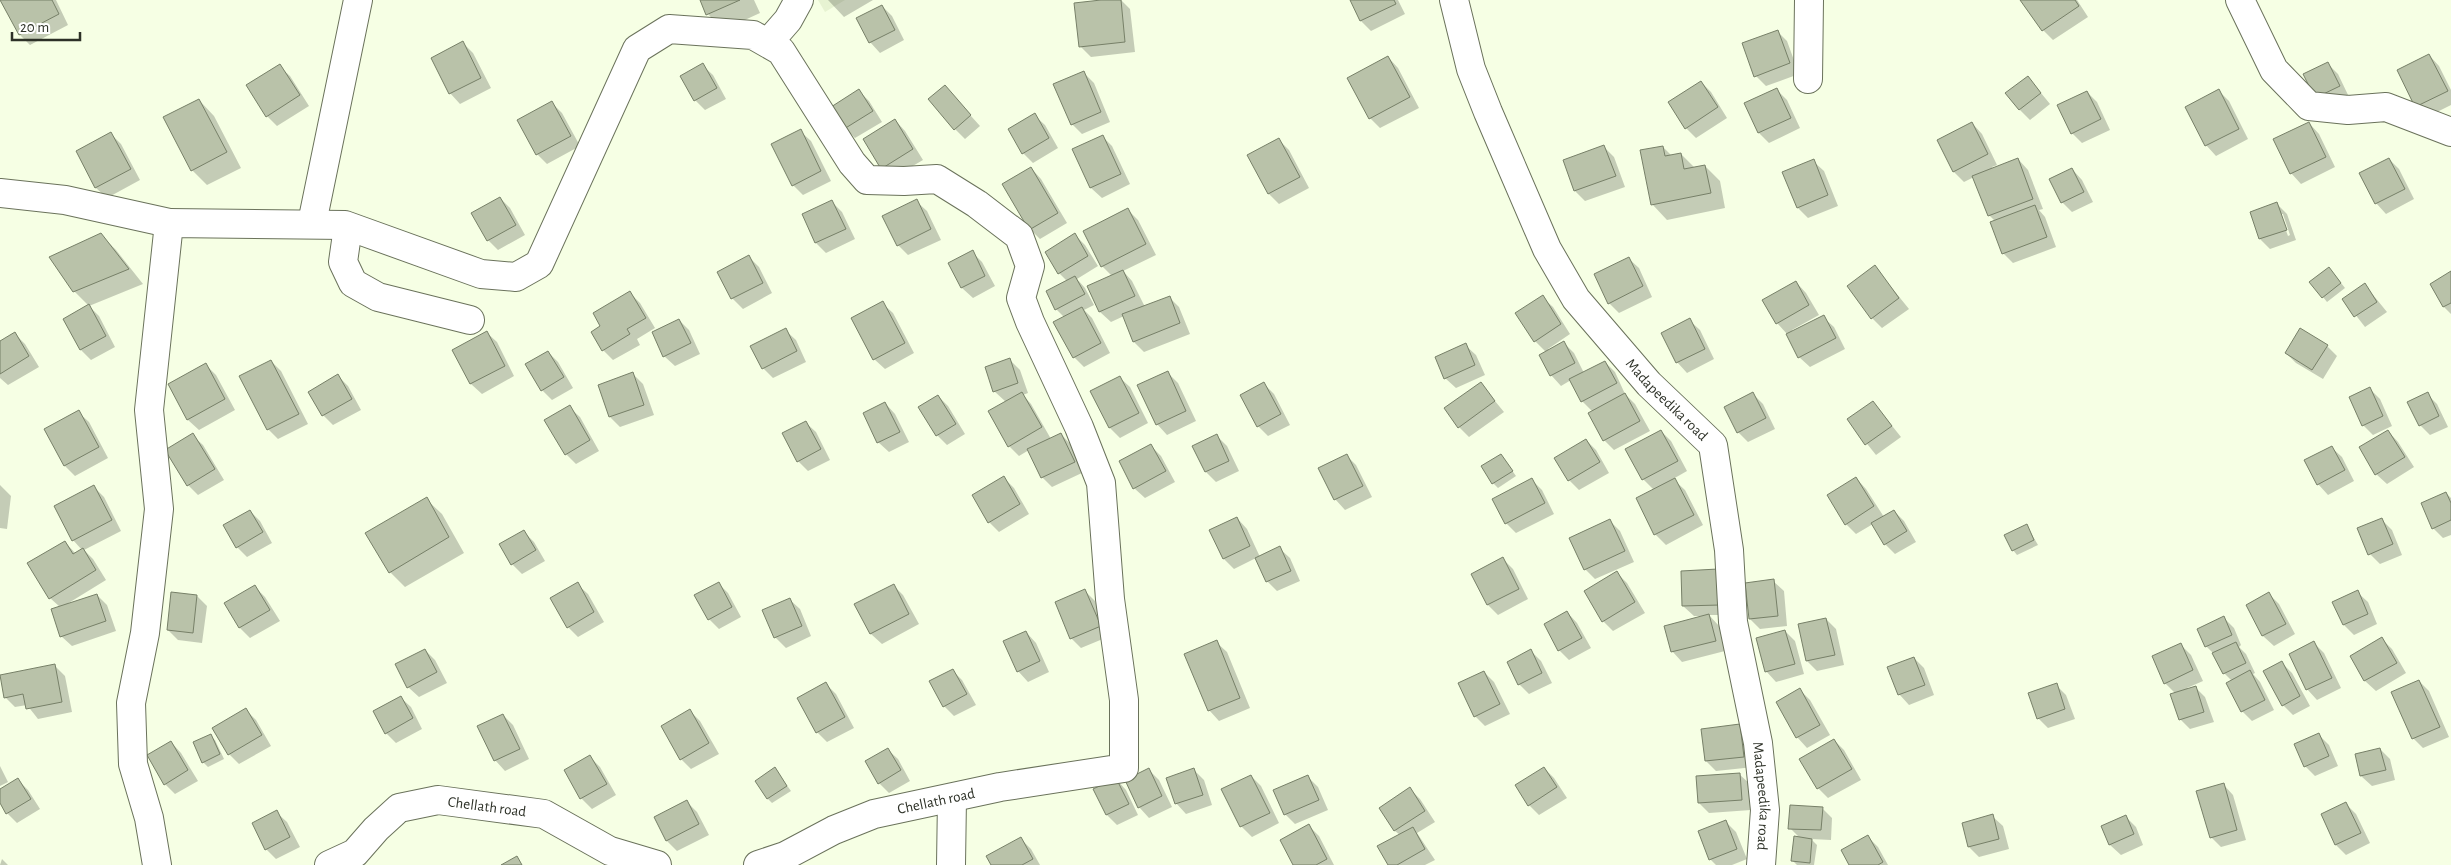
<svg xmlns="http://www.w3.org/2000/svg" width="2451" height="865" font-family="'Alegreya Sans',sans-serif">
<rect width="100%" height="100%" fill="#f6ffe4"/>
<path fill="#e7f3d2" d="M818,0H845L825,12Z"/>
<path fill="#0003" fill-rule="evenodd" d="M2,0H56L68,25L30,45L20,35Z
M701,0H754L760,13L723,30L708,14Z
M828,0H873L844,17Z
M1111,0H1121L1130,9L1135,52L1091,57L1081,47Z
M1351,0H1398L1405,14L1371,31L1361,21Z
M2022,0H2077L2088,17L2053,40L2043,30Z
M882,6L892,16L904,40L880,53L870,42Z
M1777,31L1787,41L1799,74L1766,86L1756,76Z
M463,43L473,53L491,88L460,104L450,93Z
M2429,55L2439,66L2451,90V105L2427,117L2416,106Z
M1388,57L1398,68L1419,108L1380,128L1370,118Z
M2328,64L2338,74L2349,97H2316Z
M702,65L713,75L726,99L705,110L695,100Z
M279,66L290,76L309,106L277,126L267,116Z
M1083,72L1094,83L1110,122L1082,134L1072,124Z
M2028,77L2050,104L2030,120L2020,110Z
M1701,82L1711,92L1727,118L1696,138L1686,128Z
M945,87L980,126L965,139L955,129Z
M1777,90L1787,100L1800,128L1769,143L1759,133L1746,104Z
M859,91L869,101L882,122L855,138L845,128Z
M2219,91L2229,101L2248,139L2216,156L2206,145Z
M2087,92L2097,102L2110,130L2082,143L2072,133Z
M199,100L214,116L241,168L207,185L192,170Z
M552,103L562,113L580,146L547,164L537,154Z
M1034,115L1045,125L1058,148L1033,163L1023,153Z
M895,120L905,131L923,160L892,178L882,168Z
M1972,123L1982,134L1997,165L1992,167L1993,169L2018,159L2028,170L2043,209L2039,210L2045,217L2056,247L2013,263L2003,253L1995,221L1989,215L1974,177L1964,182L1954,172L1938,140Z
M2309,123L2319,134L2335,167L2301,184L2291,173Z
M800,131L811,141L831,181L803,195L793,185Z
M111,134L121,144L140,180L107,198L96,188L77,152Z
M1102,136L1112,146L1130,184L1102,198L1091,188L1073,150Z
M1279,140L1289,150L1309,188L1279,204L1269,194L1249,156Z
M1604,147L1614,157L1625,187L1585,201L1575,191Z
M1663,147L1672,156L1681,154L1695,168L1705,166L1720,181L1725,208L1667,220L1652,204Z
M2389,159L2399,169L2414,199L2386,214L2376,203Z
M1813,161L1824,171L1838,206L1808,218L1798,208Z
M1031,168L1041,179L1067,223L1040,239L1030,229Z
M2072,169L2082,180L2093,202L2072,212L2062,202Z
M500,198L510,208L525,235L498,250L488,240Z
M916,201L927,211L941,240L908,255L898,245Z
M832,202L842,212L855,239L826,253L816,243L803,215Z
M2277,204L2287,214L2296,240L2270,249L2260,239L2251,213ZM2280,214H2283L2290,235L2288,236Z
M1128,210L1138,220L1156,255L1123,271L1132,281L1145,307L1169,297L1179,307L1190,334L1144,352L1134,342L1124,316L1111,322L1100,312L1089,287L1112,276L1102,266Z
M100,234L116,250L143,284L89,306L99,316L115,347L91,360L81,350L64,320L89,306L74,291Z
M1075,235L1085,245L1098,266L1077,279L1085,288L1094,305L1084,310L1092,318L1110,353L1084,367L1074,357L1064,317L1056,309L1067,281L1059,273L1046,252Z
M972,252L982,262L995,286L973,298L962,288L950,263Z
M749,257L759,267L772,293L743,309L732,298L719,272Z
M1628,258L1639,268L1652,297L1619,313L1609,303Z
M1875,267L1909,309L1882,328L1872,318Z
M2451,273V314L2444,307L2431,284Z
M2334,274L2345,288L2327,302L2323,297Z
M1796,282L1806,293L1819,315L1792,330L1793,332L1823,317L1834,327L1845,349L1810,367L1799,357L1787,334L1777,323Z
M2365,285L2387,312L2365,327L2344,300Z
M630,293L640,303L655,328L637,339L640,345L613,360L603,350L602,327Z
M1542,297L1553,307L1570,334L1548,349L1549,351L1564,343L1574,353L1584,373L1605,362L1615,372L1625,394L1635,404L1650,431L1614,450L1604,440L1593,412L1582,401L1571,380L1561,386L1551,375L1546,352L1535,341Z
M882,303L893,313L914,353L885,369L874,359Z
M679,320L689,330L700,354L675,366L664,356Z
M1689,320L1700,330L1714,359L1687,373L1677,362Z
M785,330L796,340L806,362L773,378L763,368Z
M486,332L497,342L514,376L482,394L471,384L453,350Z
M15,334L25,344L39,367L8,385L0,378V342Z
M1465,345L1476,355L1485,375L1456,388L1445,378Z
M2327,346L2337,356L2323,379L2296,363L2286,353Z
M548,352L558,362L573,388L552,400L542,390Z
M1009,359L1020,370L1028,393L1023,395L1031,404L1051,439L1061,434L1071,445L1084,472L1052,487L1042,477L1029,450L1019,456L1009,446L1006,402L994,391Z
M271,361L281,371L308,424L278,439L268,429Z
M206,365L216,375L235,410L199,430L188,420L169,385Z
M1168,373L1178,383L1196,421L1167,435L1157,424Z
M633,374L643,384L654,415L620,427L610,417L599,386Z
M338,376L348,386L361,410L333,425L323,415Z
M1119,377L1130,387L1148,423L1120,438L1110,428L1092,392Z
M1264,384L1274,394L1290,425L1268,436L1258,426Z
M1481,384L1504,412L1469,437L1459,427Z
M2370,389L2380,399L2392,426L2373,435L2363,425Z
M1753,394L1763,404L1775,429L1748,442L1738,432Z
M2427,394L2437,404L2448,427L2430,435L2420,425Z
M938,396L948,406L965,434L947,445L937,435Z
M1873,402L1901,437L1876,455L1848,420Z
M885,403L895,414L909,442L889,452L878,442Z
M569,407L580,417L599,451L576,464L566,454Z
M78,412L89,422L108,458L75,476L65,466L46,430Z
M805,422L816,432L830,460L808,471L798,461Z
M1661,431L1671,441L1687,471L1673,479L1685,490L1703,525L1666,545L1655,534L1637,499L1654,490L1643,479Z
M2388,431L2398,442L2414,467L2387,484L2376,474Z
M192,435L203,445L224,480L198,495L188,485Z
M1217,436L1227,446L1239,471L1216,482L1206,472Z
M1586,440L1596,450L1609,473L1579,490L1569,480Z
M1151,446L1161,456L1175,482L1145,498L1134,488Z
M2331,447L2342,457L2354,481L2328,495L2318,484L2306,461Z
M1346,455L1356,465L1372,497L1345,510L1335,499Z
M1501,455L1516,476L1498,488L1493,483Z
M1004,478L1014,488L1029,514L999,532L989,522Z
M1856,478L1866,489L1884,517L1894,511L1904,521L1916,542L1895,554L1885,544L1873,524L1856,534L1846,524Z
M1532,480L1542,490L1554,514L1516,533L1506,523Z
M0,485L11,496L7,529L0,528Z
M94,487L104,497L121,531L84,550L93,559L106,580L67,604L97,595L107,605L116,631L72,646L61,636L60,607L50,598L65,542L76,554L82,550L73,540Z
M2446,493L2451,498V535L2443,538L2433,528Z
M426,499L442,514L464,553L405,587L390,572Z
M250,511L260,521L272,543L247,557L237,547Z
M1237,518L1247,529L1260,557L1279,548L1290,558L1300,581L1277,591L1267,581L1256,558L1234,569L1224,559Z
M2382,520L2392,530L2402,555L2380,564L2370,554Z
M1610,521L1620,531L1634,562L1595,579L1585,569Z
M2027,526L2038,545L2017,555L2013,550Z
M524,532L534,542L545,561L522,574L512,564Z
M1503,559L1513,569L1528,599L1498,615L1488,605Z
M1682,572L1730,615H1709L1719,626L1725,651L1682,662L1672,651L1703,616H1694L1683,606Z
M1617,573L1627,583L1645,613L1613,631L1603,621Z
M1773,581L1784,591L1787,626L1760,629L1750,619Z
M718,583L728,593L741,617L719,629L709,619Z
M577,584L588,594L604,622L578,637L568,627Z
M893,585L903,595L919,624L882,644L871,634L856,605Z
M255,587L265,597L280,621L250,638L240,628L226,604Z
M1085,591L1095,601L1110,636L1081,648L1071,638Z
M2357,592L2368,602L2377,624L2354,635L2344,625Z
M2269,594L2279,604L2295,634L2274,646L2263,636L2247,605Z
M197,596L207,606L202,643L178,640L168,630Z
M789,599L800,609L811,636L786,648L775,637Z
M1567,612L1577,623L1591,648L1569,660L1559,650L1545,625Z
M2224,618L2234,628L2241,645L2239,647L2246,654L2255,673L2253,674L2260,682L2274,710L2252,721L2242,711L2232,681L2224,673L2215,655L2206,646Z
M1826,619L1836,629L1844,665L1817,671L1807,661Z
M1785,631L1795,641L1804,674L1776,682L1766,671Z
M1026,632L1036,643L1049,672L1028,682L1018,671Z
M2382,639L2392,649L2406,673L2376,691L2365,681L2351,656Z
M1216,642L1227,652L1250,708L1219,721L1209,710Z
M2314,643L2324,653L2341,688L2317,700L2307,689Z
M2181,645L2191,655L2203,681L2187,688V690L2195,687L2205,697L2214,722L2190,729L2180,719L2176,694L2165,683Z
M425,650L435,660L447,683L419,697L408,687Z
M1531,651L1541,661L1552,683L1529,694L1519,684Z
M1914,658L1924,668L1934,695L1909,705L1899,694Z
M2282,663L2292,673L2310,706L2293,715L2283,705Z
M54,665L65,676L72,712L38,719L27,705L15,707L5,697Z
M952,670L962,680L976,705L954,716L944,706Z
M1484,672L1494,682L1510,714L1485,726L1475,716Z
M2419,681L2429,691L2449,737L2423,748L2413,738Z
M826,684L836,694L854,728L827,742L817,732Z
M2056,685L2066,695L2075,719L2048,728L2038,718Z
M1800,690L1810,700L1830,735L1807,748L1797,737Z
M400,697L411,707L422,729L396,743L386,733Z
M246,710L256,720L271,746L239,764L229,754Z
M690,711L700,721L719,754L691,769L681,759L663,726Z
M503,715L513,725L529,759L505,771L495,760L479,727Z
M1740,726L1750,736L1754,767L1716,771L1706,761Z
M2319,735L2329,745L2338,766L2315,776L2305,766Z
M210,736L215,740L224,759L208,767L203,762Z
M1834,740L1844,750L1861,780L1828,798L1818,788Z
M171,742L181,753L198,781L175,794L165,784Z
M887,749L898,759L910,781L889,793L879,783Z
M2380,749L2390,759L2395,780L2372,786L2361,776L2356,755Z
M590,757L600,767L616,795L592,809L581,798L566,771Z
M0,766L8,782L0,786Z
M1544,768L1554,778L1567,798L1539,815L1529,805Z
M775,769L791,791L772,803L768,799Z
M1149,770L1159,780L1172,807L1149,818L1139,807Z
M1194,770L1204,780L1212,805L1186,814L1176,803Z
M1739,774L1750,784L1751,810L1709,813L1699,803Z
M1251,776L1261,786L1279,823L1252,837L1242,827L1223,790Z
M1308,777L1318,787L1328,810L1295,824L1285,814Z
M1116,779L1126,790L1138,815L1117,825L1107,815L1095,790Z
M18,780L28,790L40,809L17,823L7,813L0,800V790Z
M2223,784L2233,795L2246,840L2221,847L2211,837Z
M1410,789L1420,799L1435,822L1417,833L1435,860L1425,865H1389L1400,835L1395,831Z
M687,802L697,812L709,835L677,851L667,841L655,818Z
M2346,804L2356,814L2370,843L2346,855L2336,845L2322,815Z
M1822,808L1832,818L1831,840L1811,839L1817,845L1814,865H1797L1792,860L1800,838L1790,828Z
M276,812L287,822L300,847L276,859L266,849Z
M1992,816L2003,826L2009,849L1979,857L1969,847L1963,824Z
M2126,817L2136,827L2143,845L2121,855L2110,845L2102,827Z
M1726,822L1736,832L1747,859L1732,865H1716L1710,859Z
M1309,826L1319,836L1334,865H1295Z
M1868,837L1878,847L1888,865H1850Z
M1021,839L1031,849L1040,865H993Z
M2,859L8,865H0Z"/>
<path fill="#b9c2a9" stroke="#778068" d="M0,0H52L59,14L19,35Z
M700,0H740L706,15Z
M1101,0H1121L1125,42L1079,47L1074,3Z
M1350,0H1394L1396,4L1360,21Z
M2020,0H2075L2079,6L2042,31Z
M882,5L895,30L869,43L856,18Z
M1778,30L1790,63L1754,77L1742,43Z
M463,41L481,78L449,94L431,58Z
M2429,54L2448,91L2415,107L2397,70Z
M1388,56L1410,97L1369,119L1347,78Z
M2328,62L2340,86L2315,98L2303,74Z
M703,63L717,88L694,101L680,76Z
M280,64L300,95L266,117L246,85Z
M1084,71L1101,112L1071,125L1053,84Z
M2028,76L2041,93L2019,110L2005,93Z
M1701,81L1718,107L1685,129L1668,102Z
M945,85L971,115L954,130L928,99Z
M1777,88L1791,118L1758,133L1744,103Z
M859,89L873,111L844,129L831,107Z
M2219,89L2239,129L2205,146L2185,107Z
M2087,91L2101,119L2071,134L2057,105Z
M199,99L227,152L191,171L163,117Z
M552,101L571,136L536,155L517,120Z
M1035,113L1049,138L1022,154L1008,129Z
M895,119L913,149L881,169L863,139Z
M1972,122L1988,154L1953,172L1937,140Z
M2309,122L2326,157L2290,174L2273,139Z
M801,129L821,171L792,186L771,144Z
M111,132L131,169L95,188L76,151Z
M1103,135L1121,174L1090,188L1072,149Z
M1279,138L1300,177L1268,194L1247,155Z
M1604,145L1616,176L1574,191L1563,160Z
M1663,146L1665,156L1681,153L1684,169L1705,165L1711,193L1651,205L1640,150Z
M2018,158L2033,199L1988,216L1972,176Z
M2389,158L2405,189L2375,204L2359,173Z
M1814,159L1828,195L1797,208L1782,172Z
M1031,167L1058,213L1029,230L1002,184Z
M2072,168L2084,192L2061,203L2049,179Z
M500,197L516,225L487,241L471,213Z
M917,199L931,229L897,246L882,216Z
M832,200L846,229L815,243L802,214Z
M2277,202L2287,230L2259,239L2250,212Z
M2035,205L2047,237L2002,254L1990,222Z
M1128,208L1146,244L1101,267L1083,231Z
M101,233L129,269L73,292L49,257Z
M1075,233L1088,256L1058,274L1045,252Z
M973,250L985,276L961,288L948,263Z
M749,255L763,283L731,299L717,272Z
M1629,257L1643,286L1608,304L1594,274Z
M1875,265L1899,298L1871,319L1847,286Z
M2329,267L2341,283L2322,298L2309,282Z
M1123,270L1135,296L1099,312L1087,286Z
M2451,271V303L2443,307L2430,284Z
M1075,276L1085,294L1055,310L1046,291Z
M1796,281L1809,305L1776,324L1762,300Z
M2365,283L2377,302L2354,317L2342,299Z
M630,291L646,318L627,329L630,334L602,351L591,332L600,326L593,313Z
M1543,295L1561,324L1534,342L1515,313Z
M1170,296L1180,323L1133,342L1122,314Z
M883,301L905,343L873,360L851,318Z
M89,304L106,336L80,350L63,319Z
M1082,307L1101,343L1073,358L1053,322Z
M1824,315L1836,338L1798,358L1786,334Z
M1690,318L1705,349L1676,363L1661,333Z
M679,319L691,343L663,357L652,332Z
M786,328L797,351L762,369L750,346Z
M2300,328L2328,345L2312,370L2285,353Z
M487,331L505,366L470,384L452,350Z
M15,332L29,356L0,374V341Z
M1564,341L1575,363L1550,376L1539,355Z
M1466,343L1475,365L1444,379L1435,357Z
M548,351L564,377L541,391L525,364Z
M1010,358L1018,383L993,392L985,367Z
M271,360L299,414L267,430L239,376Z
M1605,361L1617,383L1581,402L1569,379Z
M206,363L225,399L187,420L168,384Z
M1168,371L1186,411L1156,425L1137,385Z
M633,372L644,405L609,417L598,385Z
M338,374L352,399L322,416L308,392Z
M1120,376L1139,413L1109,428L1090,391Z
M1264,382L1281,414L1257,427L1240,395Z
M1481,382L1495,401L1458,428L1444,408Z
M2370,387L2383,416L2362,426L2349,397Z
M1022,392L1042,427L1008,447L988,411Z
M1753,392L1766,418L1737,433L1724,407Z
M2428,392L2439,416L2419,426L2407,402Z
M1625,393L1640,421L1603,441L1588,413Z
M938,395L956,424L936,436L918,407Z
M1873,401L1892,426L1865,445L1847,419Z
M885,402L900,432L877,443L863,413Z
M570,405L590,440L565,455L544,420Z
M79,410L99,447L64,466L44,429Z
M806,421L821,449L797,462L782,433Z
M1661,430L1678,461L1642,480L1625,449Z
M2388,430L2405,457L2375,475L2359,447Z
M193,433L215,469L187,486L165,450Z
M1061,433L1075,462L1041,478L1027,449Z
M1217,434L1229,461L1205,472L1192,446Z
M1586,439L1600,462L1568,481L1554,458Z
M1151,444L1166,471L1133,489L1119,461Z
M2332,446L2345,470L2317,485L2304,460Z
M1347,454L1363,486L1334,500L1318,468Z
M1501,454L1513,471L1492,484L1481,466Z
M1004,476L1020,504L988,523L972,495Z
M1856,477L1874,506L1845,525L1827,495Z
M1532,478L1545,503L1505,524L1492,499Z
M1675,478L1694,515L1654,535L1636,498Z
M94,485L112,520L72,541L54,506Z
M2446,492L2451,503V520L2432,529L2421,503Z
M427,497L449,537L389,573L365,533Z
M250,510L263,532L236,548L223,525Z
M1894,510L1907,531L1884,545L1871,523Z
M1237,517L1250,546L1223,559L1209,530Z
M2382,518L2393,544L2368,555L2357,528Z
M1610,519L1625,551L1584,570L1569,538Z
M2027,524L2034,540L2012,551L2004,535Z
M524,530L536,550L511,565L499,544Z
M65,541L73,554L83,548L96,570L49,599L27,563Z
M1280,546L1291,571L1266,582L1255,558Z
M1503,557L1519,589L1487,605L1471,574Z
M1718,569L1720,605L1682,606L1681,571Z
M1617,571L1635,602L1602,622L1584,591Z
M1774,579L1778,616L1749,619L1745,583Z
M578,582L594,612L567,628L550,598Z
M719,582L732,607L708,620L694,595Z
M894,584L909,614L870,634L854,604Z
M255,585L270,610L239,628L224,603Z
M1085,589L1101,626L1070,639L1055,602Z
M2358,590L2368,614L2343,625L2332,602Z
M171,592L197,595L193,633L167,630Z
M2269,592L2286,624L2262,636L2246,605Z
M97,594L106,621L60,637L51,609Z
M790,598L802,626L774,638L762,610Z
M1567,611L1582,638L1558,651L1544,624Z
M1709,614L1716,641L1671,652L1664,626Z
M2224,616L2232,635L2205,647L2197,629Z
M1826,618L1835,655L1806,661L1798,624Z
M1785,630L1795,664L1765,672L1756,638Z
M1026,631L1040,661L1017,672L1003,641Z
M2382,637L2397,663L2364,681L2350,656Z
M1217,640L1240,698L1208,711L1184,654Z
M2314,641L2332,678L2306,690L2289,654Z
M2236,642L2246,663L2223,674L2212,653Z
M2181,643L2193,670L2164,684L2152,656Z
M425,649L437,672L407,688L395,664Z
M1531,649L1542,673L1518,685L1507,662Z
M1914,657L1925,685L1898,695L1887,667Z
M2282,661L2300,696L2282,706L2263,671Z
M55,664L62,702L26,709L23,694L4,698L0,675Z
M953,669L967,694L943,707L929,681Z
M2250,670L2265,700L2241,712L2226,683Z
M1484,671L1500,704L1474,717L1458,683Z
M2419,680L2440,727L2412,739L2391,692Z
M826,682L845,717L816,733L797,698Z
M2057,683L2065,709L2037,719L2028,693Z
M2196,686L2204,712L2179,720L2170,694Z
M1800,688L1820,725L1796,738L1776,702Z
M401,696L413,718L385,734L373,711Z
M246,708L262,735L228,755L212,728Z
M690,709L709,743L680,760L661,726Z
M503,714L520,749L494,761L477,726Z
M1740,724L1744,757L1705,761L1701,729Z
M2319,733L2329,756L2304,767L2294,744Z
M211,734L220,754L202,763L193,742Z
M1834,739L1852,769L1817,789L1799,759Z
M171,741L188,770L164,785L147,755Z
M888,748L901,770L878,784L865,761Z
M2380,748L2386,770L2360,776L2355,754Z
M590,755L607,784L580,799L564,770Z
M775,767L787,786L767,799L755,781Z
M1544,767L1557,787L1528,806L1515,785Z
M1149,768L1162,796L1138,808L1125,780Z
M1194,768L1203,795L1175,804L1166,778Z
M1740,773L1742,800L1698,803L1696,776Z
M1251,775L1270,813L1240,827L1221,789Z
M1308,775L1319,800L1284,815L1273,790Z
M18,778L31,799L6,814L0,803V789Z
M1116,778L1129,804L1106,815L1093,789Z
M2224,783L2237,830L2210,838L2196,791Z
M1410,787L1425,811L1394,831L1379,808Z
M687,800L699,824L666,841L654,817Z
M2346,802L2361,833L2335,845L2321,814Z
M1790,805L1823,807L1821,830L1788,829Z
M277,810L290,837L265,850L252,823Z
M1993,814L1999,839L1968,847L1962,823Z
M2126,815L2134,834L2109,845L2101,826Z
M1726,820L1737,849L1709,860L1698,831Z
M1309,824L1327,859L1316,865H1293L1280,840Z
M1413,827L1425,849L1397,865H1388L1377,846Z
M1868,835L1883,862L1878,865H1849L1841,850Z
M1794,836L1812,839L1810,863L1791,861Z
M1021,837L1033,859L1022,865H991L986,856Z
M517,856L522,865H501Z"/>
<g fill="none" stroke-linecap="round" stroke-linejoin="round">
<defs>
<g id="minor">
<path id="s1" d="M1454,0L1471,69L1488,112L1547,249L1576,299L1649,384L1713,445L1729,550L1733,622L1758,743L1765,810L1761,865"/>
<path d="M2240,0L2274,70L2309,106L2348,110L2386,107L2451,132"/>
<path d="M768,43L788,20L799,0"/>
<path d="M1808,79L1809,0"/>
<path d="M0,193L65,200L169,223"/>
<path d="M312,223L358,0"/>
<path d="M348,227L343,262L353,283L378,297L470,320"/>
<path d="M157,865L149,818L133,764L131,703L145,633L159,509L149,410L169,223L345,225L481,274L516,277L539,264L637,49L669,29L753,35L781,51L852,163L867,180L904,181L937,179L977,204L1019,236L1030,266L1021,298L1030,322L1079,427L1101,483L1110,599L1124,700V768L1000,787L874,814L834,830L785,856L758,865"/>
<path id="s2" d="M329,865L355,853L376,829L399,808L438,800L544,814L610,851L657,865"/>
<path d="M951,865L952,798"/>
</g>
</defs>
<use href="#minor" stroke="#6a725b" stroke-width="30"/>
<use href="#minor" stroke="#fff" stroke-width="28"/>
</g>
<g text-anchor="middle" stroke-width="4.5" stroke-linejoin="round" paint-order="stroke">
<g font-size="15" fill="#2d3127" stroke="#fff">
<text dy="5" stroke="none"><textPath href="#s1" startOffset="460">Madapeedika road</textPath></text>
<text dy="5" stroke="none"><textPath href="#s1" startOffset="880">Madapeedika road</textPath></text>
<text transform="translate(936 801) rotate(-12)" y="5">Chellath road</text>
<text dy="5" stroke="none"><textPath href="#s2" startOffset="181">Chellath road</textPath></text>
</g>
</g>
<path d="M12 32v8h68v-8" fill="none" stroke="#2d3127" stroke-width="2.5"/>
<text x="20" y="32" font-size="15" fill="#2d3127" stroke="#ffffff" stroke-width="4" paint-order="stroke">20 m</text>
</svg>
